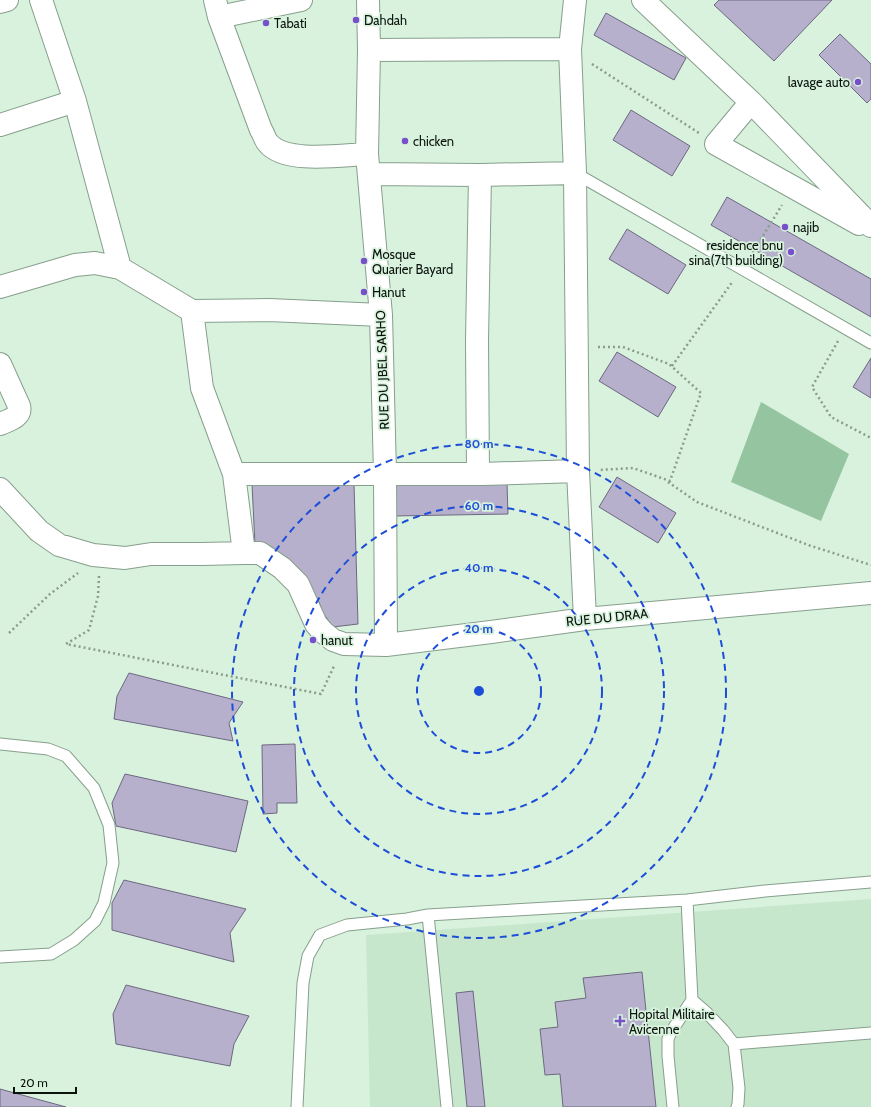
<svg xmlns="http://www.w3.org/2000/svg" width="871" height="1107" font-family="Cabin,sans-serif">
<rect width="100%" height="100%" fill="#d8f2dd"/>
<path fill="#c7e7cd" d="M871,899V1107H370L366,935Z"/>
<path fill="#95c4a0" d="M761,402L849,454L821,521L731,482Z"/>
<path fill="#b6b0cc" stroke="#6d6881" d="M719,0H832L774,61L714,5Z
M606,13L686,58L674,80L594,35Z
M840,34L871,64V99L867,103L819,55Z
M631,110L690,146L672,176L613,140Z
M727,197L871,279V317L711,225Z
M627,229L686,265L668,294L609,259Z
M617,352L676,387L658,417L599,381Z
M871,358V398L853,387Z
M617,477L676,513L658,543L599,507Z
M507,483L508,514L392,516L391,485Z
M252,484H354L358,624L333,627L323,613L319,602L289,563L255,545Z
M129,673L243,702L229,723L233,741L114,719L117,696Z
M295,744L297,803H277V813L263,814L262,745Z
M125,774L248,801L236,852L116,826L112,803Z
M124,880L246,909L230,933L234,962L112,930V903Z
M642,972L656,1107H563L560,1074L545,1075L540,1029L558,1027L555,1002L586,998L583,978Z
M126,985L249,1016L234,1044L230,1066L116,1044L113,1014Z
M473,991L485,1107H467L456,993Z
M0,1089L66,1107H0Z"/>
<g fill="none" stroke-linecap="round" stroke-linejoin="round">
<defs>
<path id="service" d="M575,173L871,343
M0,744L48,749L66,756L94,788L109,825L113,863L104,903L95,921L74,940L51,954L0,957
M428,915L447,1107
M692,1000L707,1013L723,1030L734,1044L739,1088L738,1104L737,1107
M734,1044L871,1033
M297,1107L303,983L308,956L320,935L347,925L407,919L428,915L687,900L765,891L871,882
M673,1107L668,1056V1039L671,1032L692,1000L687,900"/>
<path id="minor" d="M41,0L75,101L120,268
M215,0L219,17L261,130C264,134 265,140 268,143C285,164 342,155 367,154
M368,0L369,50L367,154L381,315L385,474L386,645
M575,0L570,49L575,173L578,471L585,619
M643,0L751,102L871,226
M0,2L7,0
M219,17L301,0
M369,50L570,49
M751,102L716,144L859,224
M0,125L75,101
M369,174L480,175L575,173
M0,287L75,265L95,263L120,268L192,311L269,310L381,315
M192,311L202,388L234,474L244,553
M0,364L19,406C22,417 9,420 0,424
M234,474H482L578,471
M478,474L477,341L480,175
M0,489L39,531L59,545L93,555L125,558L151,554H202L244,553H260L282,568L298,584L316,624L323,632L333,640L344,644L386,645L491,632L585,619L871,593"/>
</defs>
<use href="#service" stroke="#879f8c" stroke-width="13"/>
<use href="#minor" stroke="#879f8c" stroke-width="24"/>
<path stroke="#8a9d8d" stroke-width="2.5" stroke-dasharray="2 3" stroke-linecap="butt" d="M592,64L699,133
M750,257L782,205
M838,341L812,387L831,417L871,438
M598,347H623L669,364L701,393L670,481L633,468L599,470
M672,366L733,281
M668,482L697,502L811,546L871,565
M99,576L98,596L89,630L66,644L321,694L335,664
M9,633L50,594L78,573"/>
<use href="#service" stroke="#fff" stroke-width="11"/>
<use href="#minor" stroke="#fff" stroke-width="22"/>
</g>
<g fill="none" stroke="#1d4ed8" stroke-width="2" stroke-dasharray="7 5">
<circle cx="479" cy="691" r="62"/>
<circle cx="479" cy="691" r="123"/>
<circle cx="479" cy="691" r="185"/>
<circle cx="479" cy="691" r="247"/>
</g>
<g fill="#774fc8" stroke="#d8f2dd" stroke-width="1.5">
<circle cx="356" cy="20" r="4"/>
<circle cx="266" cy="23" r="4"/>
<circle cx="858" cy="82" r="4"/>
<circle cx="405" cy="141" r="4"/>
<circle cx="785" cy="227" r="4"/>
<circle cx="791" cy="252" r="4"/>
<circle cx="364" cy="261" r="4"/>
<circle cx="364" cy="292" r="4"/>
<circle cx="313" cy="640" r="4"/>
<path d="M618 1015h4v4h4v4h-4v4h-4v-4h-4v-4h4z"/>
</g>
<g text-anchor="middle" stroke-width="3.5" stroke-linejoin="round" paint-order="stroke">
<g font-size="13" fill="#0a130c" stroke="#d8f2dd" text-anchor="start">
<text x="364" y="25">Dahdah</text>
<text x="274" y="28">Tabati</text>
<text x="850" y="87" text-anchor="end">lavage auto</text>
<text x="413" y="146">chicken</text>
<text x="793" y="232">najib</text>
<text x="783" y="250" text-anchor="end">residence bnu<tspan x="783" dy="15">sina(7th building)</tspan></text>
<text x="372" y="259">Mosque<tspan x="372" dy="15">Quarier Bayard</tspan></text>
<text x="372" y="297">Hanut</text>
<text x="321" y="645">hanut</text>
<text x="629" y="1019">Hopital Militaire<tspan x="629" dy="15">Avicenne</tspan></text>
</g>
<g font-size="13" fill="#0a130c" stroke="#d8f2dd">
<text transform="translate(382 370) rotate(-92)" y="5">RUE DU JBEL SARHO</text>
<text transform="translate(607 617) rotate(-6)" y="5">RUE DU DRAA</text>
</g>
</g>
<circle cx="479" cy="691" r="6" fill="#1d4ed8" stroke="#d8f2dd" stroke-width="2"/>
<g font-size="12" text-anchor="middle" font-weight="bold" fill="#1d4ed8" stroke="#d8f2dd" stroke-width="3.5" stroke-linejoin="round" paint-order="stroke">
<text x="479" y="448">80 m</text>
<text x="479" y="510">60 m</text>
<text x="479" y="572">40 m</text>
<text x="479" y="633">20 m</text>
</g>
<path d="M14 1087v6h62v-6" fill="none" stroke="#0a130c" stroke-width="2"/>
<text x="20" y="1087" font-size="12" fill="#0a130c" stroke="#d8f2dd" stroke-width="3" paint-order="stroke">20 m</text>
</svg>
